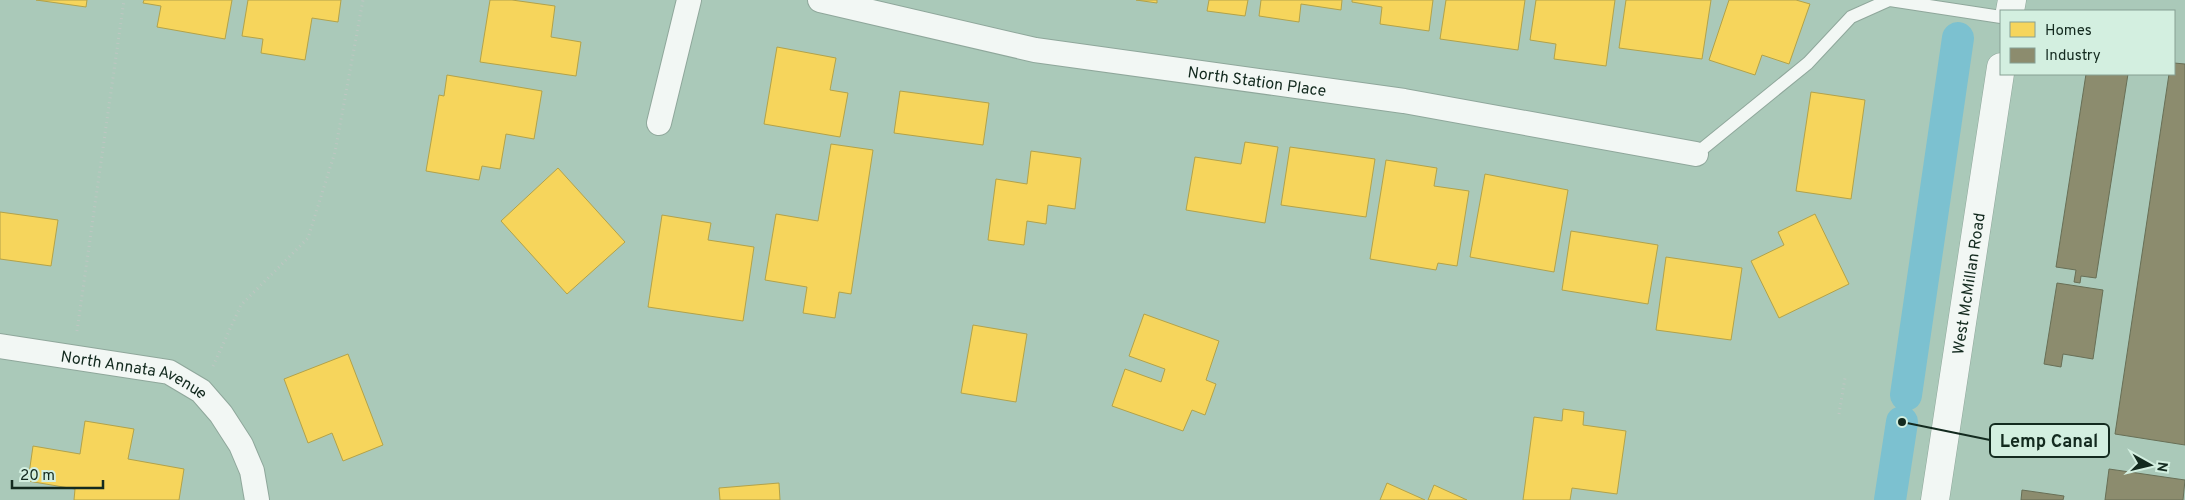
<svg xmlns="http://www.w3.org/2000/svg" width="2185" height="500" font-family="Overpass,sans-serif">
<rect width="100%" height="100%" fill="#aac9b9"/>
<path fill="#f6d55c" stroke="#b2a24a" d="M36,0H87L86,7Z
M144,0H232L225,39L157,27L161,6L143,3Z
M248,0H341L338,22L312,18L305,60L261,53L263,39L242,36Z
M490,0H512L555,6L551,37L581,42L576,76L480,62Z
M1136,0H1157V3Z
M1209,0H1248L1245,16L1207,11Z
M1261,0H1342L1341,10L1301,4L1299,22L1259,16Z
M1352,0H1433L1429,31L1380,24L1382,7L1352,2Z
M1446,0H1525L1518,50L1440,39Z
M1536,0H1615L1606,66L1554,59L1556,44L1530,40Z
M1626,0H1711L1702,59L1619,48Z
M1729,0H1796L1810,4L1789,64L1762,55L1755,75L1709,60Z
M777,47L836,58L830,90L848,93L840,137L764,124Z
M447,75L542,91L534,139L506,134L500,169L482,166L479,180L426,171L439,95L444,96Z
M900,91L989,103L983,145L894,133Z
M1811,92L1865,100L1851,199L1796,191Z
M1245,142L1278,147L1265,223L1186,210L1195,157L1241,164Z
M831,144L873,150L851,294L839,292L835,318L803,313L807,287L765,280L776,214L818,221Z
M1290,147L1375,159L1366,217L1281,205Z
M1031,151L1081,158L1075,209L1048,205L1046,224L1027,221L1024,245L988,240L996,179L1027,184Z
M1386,160L1437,168L1434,186L1469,191L1457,266L1438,263L1436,270L1370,259Z
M558,168L625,242L567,294L501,221Z
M1485,174L1568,190L1554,272L1470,257Z
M0,212L58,220L51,266L0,259Z
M1815,214L1849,284L1779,318L1751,261L1784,245L1778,232Z
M662,215L711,223L708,240L754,247L743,321L648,307Z
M1571,231L1658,245L1648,304L1562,290Z
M1666,257L1742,268L1731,340L1656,330Z
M1144,314L1219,341L1206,380L1216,384L1205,415L1192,410L1183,431L1112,406L1125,369L1161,382L1165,369L1129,356Z
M973,325L1027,334L1016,402L961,393Z
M348,354L383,445L343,461L332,433L308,443L284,379Z
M1563,409L1584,412L1583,425L1626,431L1617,494L1572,488L1570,500H1523L1534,417L1562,421Z
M85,421L134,429L128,459L184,469L179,500H74L75,489L28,481L33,446L80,454Z
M779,483L780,500H720L719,488Z
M1387,483L1425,500H1380Z
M1434,485L1467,500H1428Z"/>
<path fill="#8c8c6e" stroke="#686f56" d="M2174,63L2185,64V445L2115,434L2169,74H2174Z
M2086,74H2128L2096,278L2081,276L2080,283L2074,282L2076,270L2056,267Z
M2057,283L2103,290L2093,359L2063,354L2061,367L2044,364Z
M2109,469L2185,480L2183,500H2105Z
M2022,490L2064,496L2063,500H2021Z"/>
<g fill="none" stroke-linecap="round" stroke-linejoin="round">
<path stroke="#7cc1d0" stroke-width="32" d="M1906,395L1958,38
M1890,500L1902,422"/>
<defs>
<path id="lane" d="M1890,0L2001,17
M1696,154L1808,63L1851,17L1889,0"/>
<g id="street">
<path id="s1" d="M820,0L1035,50L1404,101L1696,154"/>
<path d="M659,123L689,0"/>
<path id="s2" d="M0,346L169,372L201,391L221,414L241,445L252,471L257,500"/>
</g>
<g id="secondary">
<path d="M2010,11L2012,0"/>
<path id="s3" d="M1935,500L2001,67"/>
</g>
</defs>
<use href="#lane" stroke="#8fa79b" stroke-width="14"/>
<use href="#street" stroke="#8fa79b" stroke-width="26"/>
<use href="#secondary" stroke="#8fa79b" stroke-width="29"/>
<path stroke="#bec7c2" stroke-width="3" stroke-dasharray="1 4" stroke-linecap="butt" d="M77,331L124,0
M213,366L241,305L308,238L335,152L363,0
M1839,414L1845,378"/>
<use href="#lane" stroke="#f2f7f4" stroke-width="12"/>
<use href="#street" stroke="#f2f7f4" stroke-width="24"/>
<use href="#secondary" stroke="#f2f7f4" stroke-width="28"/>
</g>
<g text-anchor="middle" stroke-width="5" stroke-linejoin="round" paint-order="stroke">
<g font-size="16" fill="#132a1f" stroke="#d3efe0">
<text dy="6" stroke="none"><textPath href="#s1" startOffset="445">North Station Place</textPath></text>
<text dy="6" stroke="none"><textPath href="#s3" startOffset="219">West McMillan Road</textPath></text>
<text dy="6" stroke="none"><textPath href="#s2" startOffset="138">North Annata Avenue</textPath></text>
</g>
</g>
<path fill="none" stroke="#132a1f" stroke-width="2" d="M1902 422L1990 440"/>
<circle fill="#132a1f" stroke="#d3efe0" stroke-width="2" cx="1902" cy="422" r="5"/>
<rect fill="#d3efe0" stroke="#132a1f" stroke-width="2" x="1990" y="424" width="119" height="33" rx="5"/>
<g font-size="18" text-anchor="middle" font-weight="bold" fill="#132a1f">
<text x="2049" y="447">Lemp Canal</text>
</g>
<rect x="2000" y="10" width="175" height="65" fill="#d3efe0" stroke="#86a093"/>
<rect x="2010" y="22" width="25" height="15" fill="#f6d55c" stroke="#86a093"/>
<text x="2045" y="35" font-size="15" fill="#132a1f">Homes</text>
<rect x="2010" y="48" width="25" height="15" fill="#8c8c6e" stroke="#86a093"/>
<text x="2045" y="60" font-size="15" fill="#132a1f">Industry</text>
<g transform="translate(2150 465) rotate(98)" stroke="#d3efe0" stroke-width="4" paint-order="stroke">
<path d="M0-4L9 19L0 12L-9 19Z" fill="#132a1f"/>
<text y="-8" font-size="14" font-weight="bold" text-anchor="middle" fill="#132a1f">N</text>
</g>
<path d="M12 480v8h91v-8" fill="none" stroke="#132a1f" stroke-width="2.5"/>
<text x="20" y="480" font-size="15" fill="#132a1f" stroke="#d3efe0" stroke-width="4" paint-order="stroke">20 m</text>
</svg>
